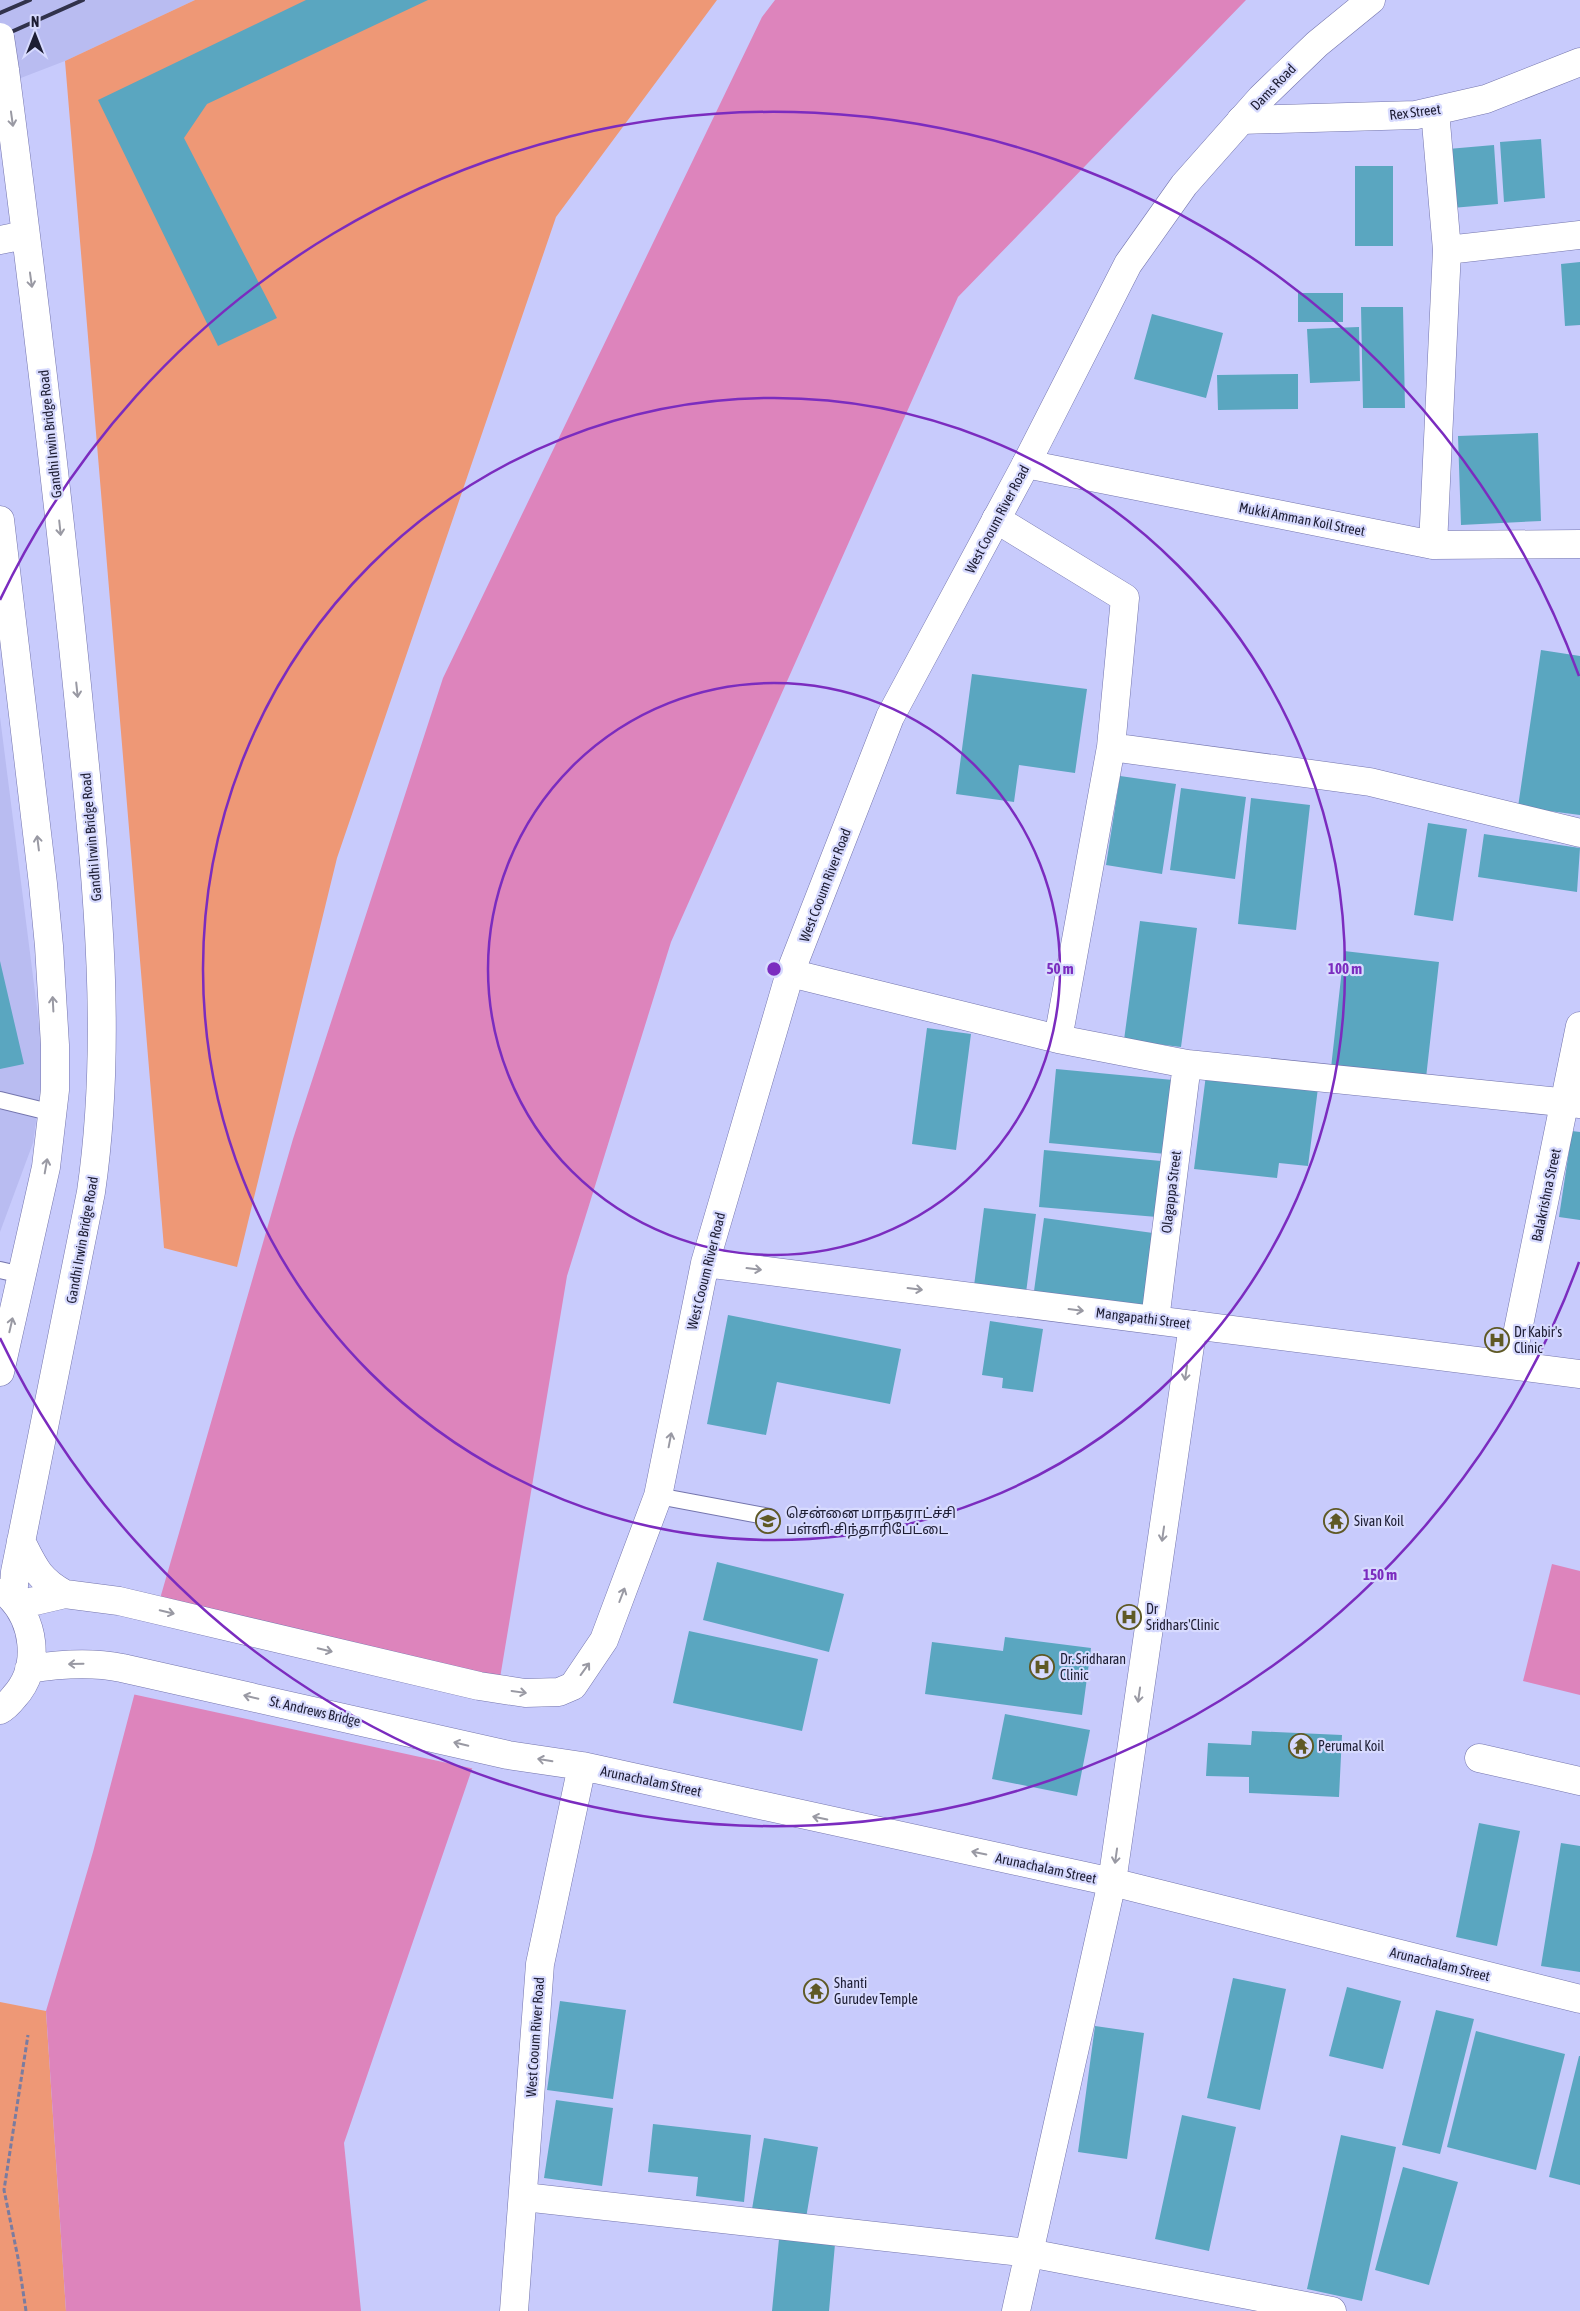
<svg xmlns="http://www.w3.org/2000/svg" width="1580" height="2311" font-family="'Asap Condensed','Noto Sans Tamil',sans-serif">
<rect width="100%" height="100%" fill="#c8cbfc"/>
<path fill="#b9bcf1" d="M0,0H195L65,61L0,86Z
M0,717L44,1063L33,1143L0,1232Z"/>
<path fill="#ee9876" d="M195,0H717L556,217L337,858L237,1267L164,1248L65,61Z
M0,2002L46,2011L66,2311H0Z"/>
<path fill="#dd84bc" d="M775,0H1246L958,297L671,942L567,1276L497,1696L344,2143L361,2311H66L46,2011L93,1852L155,1616L293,1139L443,678L762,17Z
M1552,1564L1580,1571V1695L1523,1681Z"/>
<path fill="#c8cbfc" d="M151,1621L500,1696L475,1769L132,1694Z"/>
<path fill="#5aa6c0" d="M306,0H428L207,104L184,138L277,318L218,346L98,100Z
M1541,139L1545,198L1504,202L1500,142Z
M1494,145L1498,204L1452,208L1448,149Z
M1355,166H1393V246H1355Z
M1580,262V325L1565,326L1561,264Z
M1298,293H1343V322H1298Z
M1361,307H1403L1405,408H1363Z
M1152,314L1223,333L1206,398L1134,379Z
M1359,327L1360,381L1310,383L1307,329Z
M1298,374V409L1218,410L1217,375Z
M1538,433L1541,521L1461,525L1458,436Z
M1541,650L1580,656V815L1518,807Z
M972,674L1087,689L1075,773L1019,765L1014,802L956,794Z
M1120,776L1176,784L1162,874L1106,865Z
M1181,788L1246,797L1235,879L1170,870Z
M1251,798L1310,805L1296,930L1238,924Z
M1428,823L1467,829L1453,921L1414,915Z
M1484,834L1580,848L1577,892L1478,877Z
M1140,921L1197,928L1181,1047L1124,1040Z
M1344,951L1439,962L1426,1078L1331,1068Z
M0,961L24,1064L0,1069Z
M927,1028L971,1034L956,1150L912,1144Z
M1056,1069L1173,1080L1166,1154L1049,1143Z
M1206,1075L1318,1088L1308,1166L1279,1163L1277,1178L1194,1169Z
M1572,1131L1580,1132V1220L1559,1217Z
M1044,1150L1161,1161L1157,1217L1039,1207Z
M984,1208L1036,1214L1026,1293L974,1286Z
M1044,1218L1153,1233L1144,1305L1034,1291Z
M728,1315L901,1349L890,1404L777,1382L766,1435L707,1424Z
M990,1321L1043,1329L1033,1392L1002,1388L1003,1378L982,1375Z
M717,1562L844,1594L829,1652L703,1620Z
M689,1631L818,1659L802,1731L673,1703Z
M1005,1637L1091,1648L1082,1715L925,1694L932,1642L1003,1651Z
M1005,1714L1090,1730L1077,1796L992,1779Z
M1252,1731L1342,1735L1339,1797L1249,1793V1777L1206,1776L1208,1743L1251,1745Z
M1479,1823L1520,1831L1497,1946L1456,1937Z
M1561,1843L1580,1846V1972L1541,1966Z
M1233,1978L1286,1989L1260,2110L1207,2098Z
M1347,1987L1401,2001L1383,2069L1329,2056Z
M560,2001L626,2010L613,2099L547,2090Z
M1436,2010L1474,2019L1440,2154L1402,2145Z
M1095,2026L1144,2033L1127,2159L1078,2152Z
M1476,2031L1565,2054L1536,2170L1447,2147Z
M1579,2056H1580V2185L1549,2177Z
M556,2100L613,2108L602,2186L544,2178Z
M1182,2115L1236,2127L1209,2251L1155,2239Z
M653,2124L751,2135L744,2202L696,2196L698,2177L648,2172Z
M1341,2135L1396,2147L1362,2301L1307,2289Z
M764,2138L818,2147L805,2224L751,2215Z
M1403,2167L1458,2182L1429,2285L1375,2270Z
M779,2239L835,2244L829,2311H772Z"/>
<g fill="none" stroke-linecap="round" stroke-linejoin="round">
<defs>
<path id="lane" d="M0,1100L53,1113
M0,1270L22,1275
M658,1496L770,1517"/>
<path id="street" d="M1241,120L1416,115L1486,99L1580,62
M1447,250L1580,235
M1026,464L1433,545L1580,544
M996,519L1125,598L1111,747L1058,1039
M1433,545L1447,250L1435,111
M1111,747L1370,782L1580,833
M790,973L1058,1039L1187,1064L1580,1104
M1155,1320L1187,1064
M1193,1325L1580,1374
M1511,1364L1580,1026
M1479,1758L1580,1781
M524,2197L1029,2253L1332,2311
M1016,2311L1112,1882"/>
<path id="secondary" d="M5,70C32,278 57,486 78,695C94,859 115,1027 91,1192L15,1572L13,1599
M0,240L25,235
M0,520L43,884L49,946L55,1045V1090L46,1167L0,1372
M705,1263L1193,1325L1112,1882
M21,1541C34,1567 39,1580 65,1594
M18,1605L65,1594L119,1601L479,1686L525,1693L559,1692L573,1686L604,1640L658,1496L705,1263L790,973L890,717L1026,464L1128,264L1184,185L1261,98L1317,44L1371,0
M29,1669C60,1664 92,1662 122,1668L508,1755L582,1766L1112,1882L1580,1999
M0,1710C6,1707 10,1702 14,1697C42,1667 35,1618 5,1592
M514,2311L540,1964L582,1766"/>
</defs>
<use href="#lane" stroke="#7475ad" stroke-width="18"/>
<use href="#street" stroke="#7475ad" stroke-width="29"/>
<use href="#secondary" stroke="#7475ad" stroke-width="29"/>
<path stroke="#7a7ca0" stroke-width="3" stroke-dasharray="5 2.5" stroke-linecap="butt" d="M26,2311L18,2258L4,2190L28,2035"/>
<use href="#lane" stroke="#fff" stroke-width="16"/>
<use href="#street" stroke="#fff" stroke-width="28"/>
<use href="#secondary" stroke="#fff" stroke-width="28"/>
<path stroke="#31324b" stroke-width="4" d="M0,13L30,0
M0,37L83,0"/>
<defs>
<path id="secondary-bridge" d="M0,37L5,70"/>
</defs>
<use href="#secondary-bridge" stroke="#7475ad" stroke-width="29" stroke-linecap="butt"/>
<use href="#secondary-bridge" stroke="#fff" stroke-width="28"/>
</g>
<defs><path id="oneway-shaft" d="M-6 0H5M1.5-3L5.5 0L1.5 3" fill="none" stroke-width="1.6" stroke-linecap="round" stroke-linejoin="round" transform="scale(1.25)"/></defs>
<g stroke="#9999a3">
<use href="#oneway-shaft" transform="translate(12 119) rotate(82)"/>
<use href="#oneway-shaft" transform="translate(31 280) rotate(82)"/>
<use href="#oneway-shaft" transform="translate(60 528) rotate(84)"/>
<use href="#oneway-shaft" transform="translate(77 690) rotate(84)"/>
<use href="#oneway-shaft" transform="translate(38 843) rotate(-97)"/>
<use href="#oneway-shaft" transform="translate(53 1004) rotate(-93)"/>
<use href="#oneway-shaft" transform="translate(46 1166) rotate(-80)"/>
<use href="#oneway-shaft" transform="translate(754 1269) rotate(7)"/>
<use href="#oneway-shaft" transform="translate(915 1289) rotate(7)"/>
<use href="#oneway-shaft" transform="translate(1076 1310) rotate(7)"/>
<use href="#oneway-shaft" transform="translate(11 1325) rotate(-77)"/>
<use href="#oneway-shaft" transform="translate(1186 1373) rotate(98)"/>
<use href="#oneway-shaft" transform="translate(670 1440) rotate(-79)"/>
<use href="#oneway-shaft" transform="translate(1163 1534) rotate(98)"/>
<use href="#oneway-shaft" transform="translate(622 1595) rotate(-69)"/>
<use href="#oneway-shaft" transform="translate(167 1612) rotate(13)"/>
<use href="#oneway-shaft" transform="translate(325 1650) rotate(13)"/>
<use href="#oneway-shaft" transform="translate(76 1664) rotate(179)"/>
<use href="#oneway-shaft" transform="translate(585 1669) rotate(-54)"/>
<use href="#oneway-shaft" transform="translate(519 1692) rotate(8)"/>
<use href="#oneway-shaft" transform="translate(1139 1695) rotate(98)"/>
<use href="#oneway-shaft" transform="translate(251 1697) rotate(-167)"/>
<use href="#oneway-shaft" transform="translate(461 1744) rotate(-167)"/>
<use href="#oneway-shaft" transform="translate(545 1760) rotate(-171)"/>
<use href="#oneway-shaft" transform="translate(820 1818) rotate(-168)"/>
<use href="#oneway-shaft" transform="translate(979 1853) rotate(-168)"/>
<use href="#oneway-shaft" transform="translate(1116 1856) rotate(98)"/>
</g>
<g fill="none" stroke="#7b2cbf" stroke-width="2.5">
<circle cx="774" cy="969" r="286"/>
<circle cx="774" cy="969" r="571"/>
<path d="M1579 1262A857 857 0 0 1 0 1338M0 600A857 857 0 0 1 1579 676"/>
</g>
<defs>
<symbol id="hospital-ring" viewBox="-11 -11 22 22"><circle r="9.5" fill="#d7dafe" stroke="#5f5925" stroke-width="1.5"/><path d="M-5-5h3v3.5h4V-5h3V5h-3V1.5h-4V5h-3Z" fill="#5f5925"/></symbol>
<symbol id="school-ring" viewBox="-11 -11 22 22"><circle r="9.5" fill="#d7dafe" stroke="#5f5925" stroke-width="1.5"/><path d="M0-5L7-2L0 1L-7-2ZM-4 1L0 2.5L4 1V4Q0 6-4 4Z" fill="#5f5925"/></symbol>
<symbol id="temple-ring" viewBox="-11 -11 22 22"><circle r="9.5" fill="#d7dafe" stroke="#5f5925" stroke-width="1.5"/><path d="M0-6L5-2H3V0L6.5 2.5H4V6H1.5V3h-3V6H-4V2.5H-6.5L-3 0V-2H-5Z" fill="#5f5925"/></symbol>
</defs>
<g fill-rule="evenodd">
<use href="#hospital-ring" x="1483" y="1326" width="28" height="28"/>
<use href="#school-ring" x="754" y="1507" width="28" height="28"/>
<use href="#temple-ring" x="1322" y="1507" width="28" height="28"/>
<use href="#hospital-ring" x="1115" y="1603" width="28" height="28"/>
<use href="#hospital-ring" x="1028" y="1653" width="28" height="28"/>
<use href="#temple-ring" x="1287" y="1732" width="28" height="28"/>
<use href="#temple-ring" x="802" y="1977" width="28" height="28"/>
</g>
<g text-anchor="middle" stroke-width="4.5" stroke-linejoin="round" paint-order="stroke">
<g font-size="14" fill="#1d1d33" stroke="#d7dafe">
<text transform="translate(1273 87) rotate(-46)" y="5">Dams Road</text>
<text transform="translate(1415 112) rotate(-7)" y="5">Rex Street</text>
<text transform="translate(50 434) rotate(-96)" y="5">Gandhi Irwin Bridge Road</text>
<text transform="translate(997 519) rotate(-62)" y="5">West Cooum River Road</text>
<text transform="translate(1302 519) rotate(11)" y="5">Mukki Amman Koil Street</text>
<text transform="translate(91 837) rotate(-95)" y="5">Gandhi Irwin Bridge Road</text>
<text transform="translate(825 885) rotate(-69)" y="5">West Cooum River Road</text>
<text transform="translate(1171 1192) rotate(-83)" y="5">Olagappa Street</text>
<text transform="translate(1546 1195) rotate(-78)" y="5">Balakrishna Street</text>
<text transform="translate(82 1240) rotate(-80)" y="5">Gandhi Irwin Bridge Road</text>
<text transform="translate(706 1271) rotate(-76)" y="5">West Cooum River Road</text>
<text transform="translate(1143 1318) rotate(7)" y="5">Mangapathi Street</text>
<text transform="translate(315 1711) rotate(13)" y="5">St. Andrews Bridge</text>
<text transform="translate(651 1781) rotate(12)" y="5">Arunachalam Street</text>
<text transform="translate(1046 1868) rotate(12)" y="5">Arunachalam Street</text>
<text transform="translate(1440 1964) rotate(14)" y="5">Arunachalam Street</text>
<text transform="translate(535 2037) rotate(-86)" y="5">West Cooum River Road</text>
</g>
<g font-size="14" fill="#1d1d33" stroke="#d7dafe" text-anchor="start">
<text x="1514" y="1337">Dr Kabir's<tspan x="1514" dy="16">Clinic</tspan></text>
<text x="786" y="1518">சென்னை மாநகராட்ச்சி<tspan x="786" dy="16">பள்ளி-சிந்தாரிபேட்டை</tspan></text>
<text x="1354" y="1526">Sivan Koil</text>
<text x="1146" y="1614">Dr<tspan x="1146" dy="16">Sridhars'Clinic</tspan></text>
<text x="1060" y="1664">Dr. Sridharan<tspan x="1060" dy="16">Clinic</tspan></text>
<text x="1318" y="1751">Perumal Koil</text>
<text x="834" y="1988">Shanti<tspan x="834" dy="16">Gurudev Temple</tspan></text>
</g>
</g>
<circle cx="774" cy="969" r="8" fill="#7b2cbf" stroke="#d7dafe" stroke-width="2.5"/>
<g font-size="15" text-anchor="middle" font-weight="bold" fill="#7b2cbf" stroke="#d7dafe" stroke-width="4.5" stroke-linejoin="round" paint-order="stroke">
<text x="1060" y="974">50 m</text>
<text x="1345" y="974">100 m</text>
<text x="1380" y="1580">150 m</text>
</g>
<g transform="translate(35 35)" stroke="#d7dafe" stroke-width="4" paint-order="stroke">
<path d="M0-4L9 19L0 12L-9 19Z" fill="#1d1d33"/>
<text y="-8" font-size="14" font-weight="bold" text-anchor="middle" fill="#1d1d33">N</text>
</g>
</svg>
